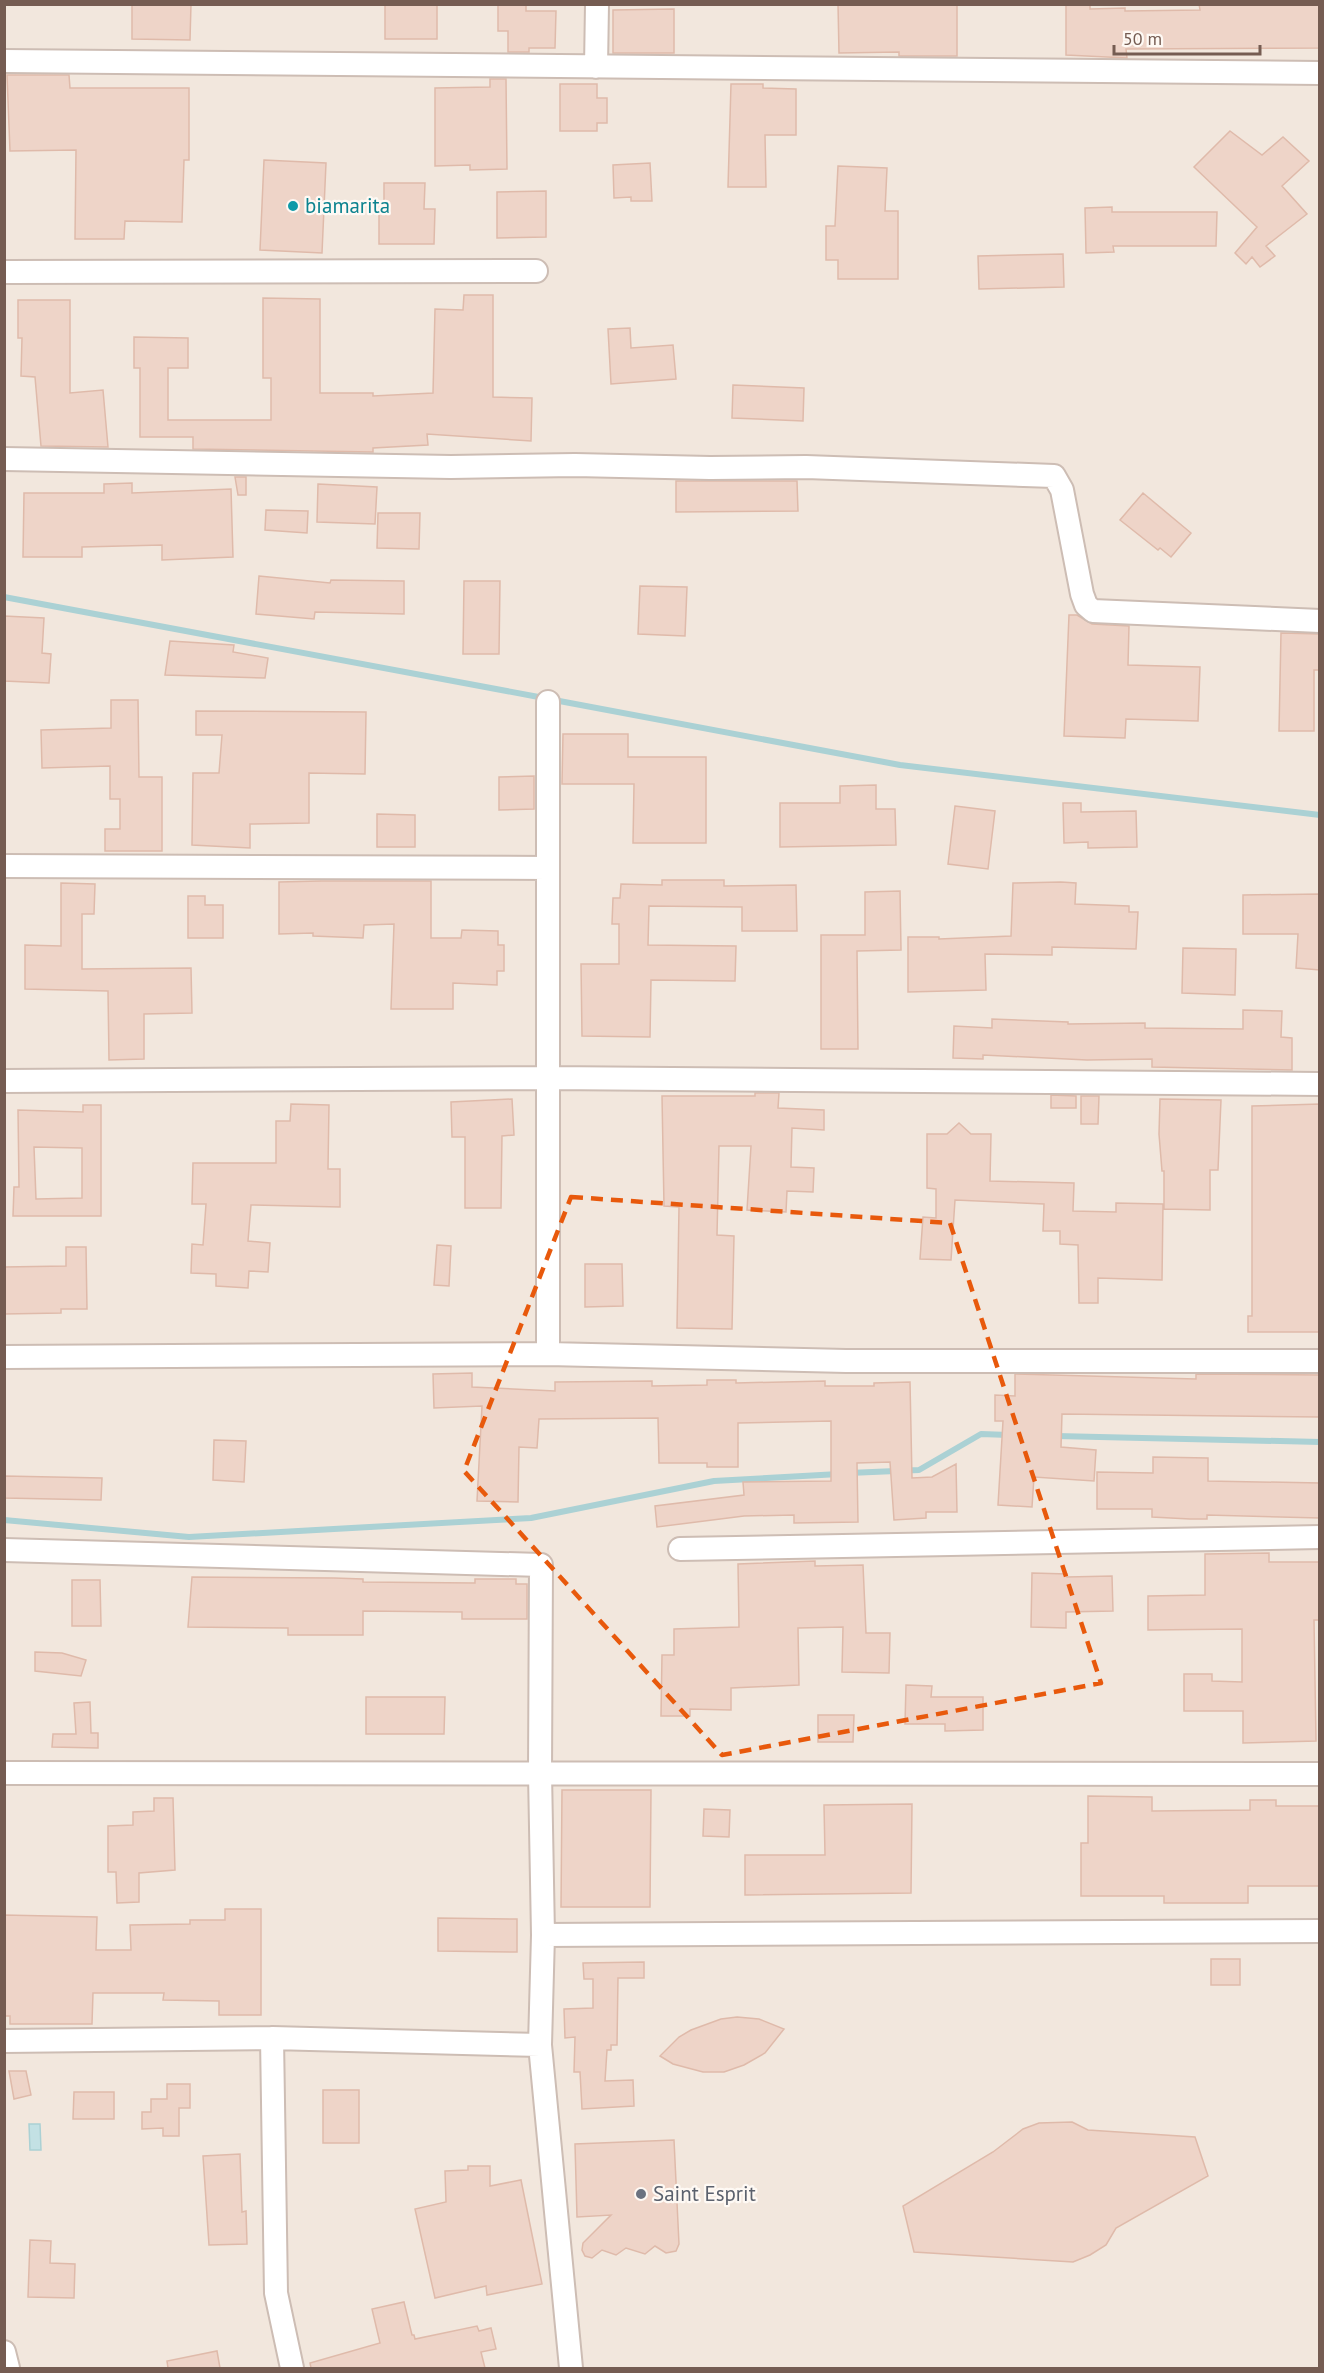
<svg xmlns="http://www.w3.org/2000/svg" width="1324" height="2373" font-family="'PT Sans',sans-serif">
<rect width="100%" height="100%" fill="#fbf5ee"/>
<path fill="#f2e7dd" d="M5,5H1319V2368H5Z"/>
<path fill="#c3e1e4" stroke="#abd1d4" stroke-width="1.5" d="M29,2124H40L41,2150H30Z"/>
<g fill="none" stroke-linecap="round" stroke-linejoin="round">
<path stroke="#abd1d4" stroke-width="6" d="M4,597L544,698
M554,700L900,765L1320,815
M1056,1436L1320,1442
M849,1473L919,1470L981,1434L1009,1435
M4,1520L189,1537L531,1518L714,1481L839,1474"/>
</g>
<path fill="#eed4c8" stroke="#dfbaaa" stroke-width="1.5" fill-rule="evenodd" d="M132,4H191L190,40L132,39Z
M498,4H526V11H556L555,48H529V52H508V31H498Z
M838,4H957V56H899V52L839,53Z
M1066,4H1090V9L1125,8V11L1200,10L1199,4H1320V48L1126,49L1127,58L1066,55Z
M385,5H437V39H385Z
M674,9V53H613V10Z
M7,75H69L70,88H189V160H184L182,222L125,221L124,239H75L76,150L10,151Z
M490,79H506L507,169L470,170V165L435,166V88L490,87Z
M560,84H597V98H607V123H597V131H560Z
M731,84H763V88L796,89V135H765L766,187H728Z
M1230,131L1262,155L1283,137L1309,161L1282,186L1307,214L1266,246L1275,256L1260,267L1252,257L1246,264L1235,253L1257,227L1194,167Z
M264,160L326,163L322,253L260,250Z
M650,163L652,201H631V197L614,198L613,165Z
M838,166L887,168L885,211H898V279H838V260H826V226H835Z
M384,183H425L424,209H435L434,244H379V212H384Z
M546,191V237L497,238V192Z
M1112,207V212H1217L1216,246H1113L1114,252L1086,253L1085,208Z
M1063,254L1064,287L979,289L978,256Z
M464,295H493V397L532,398L531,441L427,434L428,445L373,448V452L193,449V437H140V368H134V337L188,338V368H168V420H271V378H263V298L320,299V393H373V396L433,393L435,309L463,310Z
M18,300H70V393L103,390L108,447L41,446L35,377L21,376L22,338H18Z
M630,328L631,348L673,345L676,379L611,384L608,329Z
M733,385L804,388L803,421L732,418Z
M235,477H246V495H238Z
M676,481H797L798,511L676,512Z
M132,483V493L231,489L233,557L162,560V545L82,547V557H23L24,493H104V484Z
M318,484L377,487L375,524L317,522Z
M1143,493L1191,533L1171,557L1160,548L1158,550L1120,520Z
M266,510L308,511L307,533L265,530Z
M378,513H420L419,549L377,548Z
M259,576L330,583L331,580L404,581V614L315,612L314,619L256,614Z
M464,581H500L499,654H463Z
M640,586L687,587L685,636L638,634Z
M1069,615H1077L1092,624L1129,626L1128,665L1200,667L1198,721L1126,719L1125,738L1064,736Z
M4,616L44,618L42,653L51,654L49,683L4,681Z
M1281,633L1320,634V670H1314V731H1279Z
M170,641L234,645L233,652L268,658L265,678L165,675Z
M111,700H138L139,777H162V851H105V829H120V799H110V766L42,768L41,730L111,728Z
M196,711L366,712L365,774L309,773V823L250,824V848L192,845L193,773H219L222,735H196Z
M563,734H628V757H706V843H633L634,784H562Z
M534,776V809L499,810V777Z
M876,785V809H895L896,845L780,847V803H840V786Z
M1063,803H1081V812L1136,811L1137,847L1088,848V842L1064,843Z
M955,806L995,811L988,869L948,864Z
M377,814L415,815V847H377Z
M662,880H724V886L796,885L797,931H742V907L649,906L648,945L736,946L735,981L651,980L650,1037L582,1036L581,964H619V924H612L613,898H620L621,884L662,885Z
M321,881H431V938H461L462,930L498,931V945H504V971H497V985L453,983V1009H391L394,924L364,925L363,938L313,936V933L279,934V882Z
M1061,882L1076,883L1075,904L1129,906V912H1138L1136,949L1052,947V955L985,954L986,990L908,992V937H939V939L1011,936L1013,883Z
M61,883L95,884L94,914H82V969L191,968L192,1013L144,1014V1059L109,1060L108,991L25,989V945L61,946Z
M900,891L901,950L857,951L858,1049H821V935H865V892Z
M1320,894V970L1296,968L1298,934H1243V895Z
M188,896H205V905H223V938H188Z
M1183,948L1236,949L1235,995L1182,993Z
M1243,1010L1282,1011L1281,1037L1292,1038V1070L1152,1067V1059L1087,1060L983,1055V1059L953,1058L954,1026L992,1028V1019L1068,1022V1024L1145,1023V1028L1243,1029Z
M755,1093H779L778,1108L824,1110V1130L792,1128L791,1167L814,1168L813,1192L787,1191L786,1212L747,1210L751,1146H719L717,1235L734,1236L732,1329L677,1328L679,1207L664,1206L662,1096H755Z
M1051,1095L1076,1096V1108H1051Z
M1081,1096H1099L1098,1124H1081Z
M512,1099L514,1135L502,1136L501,1208H465V1137H452L451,1102Z
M1160,1099L1221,1100L1218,1170H1210V1210L1164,1209V1171H1162L1159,1134Z
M291,1104L329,1105L328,1169H340V1207L251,1205L248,1241L270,1243L268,1272L249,1271L248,1288L216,1286V1274L191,1273L192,1244L203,1245L206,1204H192L193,1163H276V1121H290Z
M1320,1104V1332H1248V1316H1252V1106Z
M83,1105H101V1216H13L14,1187H19L18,1110L83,1112ZM34,1147L82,1148V1198L36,1199Z
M959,1123L971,1134H991L990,1181L1074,1183L1073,1211L1116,1212V1203L1163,1204L1162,1280L1098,1278V1303H1079L1078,1245L1060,1244V1231H1043L1044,1204L955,1200L951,1260L920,1259L923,1217L936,1218V1189L927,1188V1134H947Z
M437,1245L451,1246L449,1286L434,1285Z
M66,1247H86L87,1309H61V1313L4,1314V1267L66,1266Z
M585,1264H622L623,1306L585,1307Z
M472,1373V1387L555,1391V1382L652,1381V1386L707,1385V1380H736V1383L825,1381V1386H874V1383L910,1382L912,1478L932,1477L956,1464L957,1512H926V1518L894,1520L890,1462L857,1463L858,1522L794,1523V1515L744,1516L657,1527L655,1506L744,1495L743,1482L831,1481V1421L738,1423V1467H707V1463H659L658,1418L539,1419L537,1448L519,1447L518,1502L477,1501L482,1406L434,1408L433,1374Z
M1015,1374L1196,1379V1374L1320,1375V1417L1062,1414L1061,1447L1096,1450L1094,1481L1034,1477L1032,1507L998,1505L1003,1421H995V1395L1015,1396Z
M214,1440L246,1441L244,1482L213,1480Z
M1153,1457L1208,1458V1481L1320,1483V1518L1207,1515V1519H1190L1152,1517V1509H1097V1472L1153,1473Z
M4,1476L102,1478L101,1500L4,1498Z
M1269,1553V1562H1320V1620H1314L1316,1741L1243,1743V1711H1184V1674H1212V1681L1242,1682V1629L1148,1630V1596L1205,1595V1554Z
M815,1561V1566L863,1565L866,1633H890L889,1673L842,1672L843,1627L798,1628L799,1685L731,1688V1710L690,1709V1716H661L662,1655H674V1629L739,1627L738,1564Z
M1032,1573L1067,1574V1577L1112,1576L1113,1611L1066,1612V1628L1031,1627Z
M192,1577L334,1578L363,1579V1582L475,1583V1579H516V1584H527V1619H462V1612L363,1611V1635H288V1628L188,1627Z
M72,1580H100L101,1626H72Z
M35,1652L62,1653L86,1660L81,1676L35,1671Z
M906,1685L932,1686L931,1697H983V1730L945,1731V1724H905Z
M366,1697H445L444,1734H366Z
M90,1702L91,1733H98V1748L52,1747L53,1734H76L74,1703Z
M818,1715H854L853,1742H818Z
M562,1790H651L650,1907H561Z
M1088,1796L1152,1797V1811L1250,1810V1800H1276V1806H1320V1886H1248V1903H1164V1896H1081V1843H1088Z
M154,1798H173L175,1870L139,1873V1902L117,1903L116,1872H108V1826L133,1825V1812L154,1811Z
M912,1804L911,1893L745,1895V1855H825L824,1805Z
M704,1809L730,1810L729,1837L703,1836Z
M225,1909H261V2015H219V2001L163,2000L164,1993H93L92,2024H10V2016H4V1915L97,1917L96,1950H131L130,1925L190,1924V1920H225Z
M438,1918L517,1919V1952L438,1951Z
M1211,1959H1240V1985H1211Z
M644,1962V1978H618L617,2045H611V2050H607L605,2081L633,2080L634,2106L582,2109L580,2072H574L575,2037L565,2038L564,2009L593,2008V1979H584L583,1963Z
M737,2017L759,2019L784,2029L765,2053L744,2065L724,2072H703L673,2064L660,2056L679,2037L691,2030L721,2019Z
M9,2071H26L31,2095L14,2099Z
M167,2084H190V2108H179V2136H163V2128L142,2129V2112H151V2099H167Z
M323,2090H359V2143H323Z
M74,2092H114V2119H73Z
M1072,2122L1088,2130L1195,2137L1208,2176L1116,2228L1106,2245L1090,2255L1073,2262L914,2252L903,2206L993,2152L1023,2129L1039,2123Z
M674,2140L679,2244L676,2251L666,2253L655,2246L645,2254L626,2248L616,2255L602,2250L592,2258L585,2256L582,2250L583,2243L611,2215L577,2217L575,2144Z
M240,2154L242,2212L246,2211L247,2244L209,2245L203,2156Z
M468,2166H490V2186L521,2180L542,2284L487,2295L486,2286L435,2298L415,2209L446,2202L445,2171L468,2170Z
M30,2240L51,2241L50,2263L75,2264L74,2298L28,2297Z
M404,2302L412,2335H414L415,2339L477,2326L479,2331L491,2328L496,2349L481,2352L485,2368H311L310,2363L380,2343L372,2309Z
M217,2351L220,2368H168L167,2361Z"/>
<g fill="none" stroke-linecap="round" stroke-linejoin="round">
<defs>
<path id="minor" d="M4,61L1320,73
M596,67L597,4
M4,272L536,271
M4,459L451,467L575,465L710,468L806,467L1054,476L1062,490L1082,594L1086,605L1093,611L1320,621
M548,702V1354L846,1361H1320
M4,866L548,868
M4,1081L549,1078L1320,1084
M4,1357L548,1354
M680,1549L1320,1537
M4,1550L541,1565L540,1773L543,1935
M4,1773L1320,1774
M272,2038L276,2293L292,2368
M4,2041L272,2038L540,2045L543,1935L1320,1931
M540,2045L571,2368
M4,2352L8,2368"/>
</defs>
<use href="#minor" stroke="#cdbdb4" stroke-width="26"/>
<use href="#minor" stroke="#fff" stroke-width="22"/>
</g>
<path fill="none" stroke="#e8590c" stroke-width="4.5" stroke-dasharray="12 8" stroke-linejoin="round" d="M571,1197L950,1223L1101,1683L722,1755L464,1471Z"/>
<circle fill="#0f9aa8" stroke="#fef9f4" stroke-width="2" cx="293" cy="206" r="6"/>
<circle fill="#6b7280" stroke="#fef9f4" stroke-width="2" cx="641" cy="2194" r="6"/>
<g text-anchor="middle" stroke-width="4.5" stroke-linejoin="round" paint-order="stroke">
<g font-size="21" fill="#0d838f" stroke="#fef9f4" text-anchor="start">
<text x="305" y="213">biamarita</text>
</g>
<g font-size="21" fill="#5b616d" stroke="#fef9f4" text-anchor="start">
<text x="653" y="2201">Saint Esprit</text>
</g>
</g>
<rect width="1324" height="2373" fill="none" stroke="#755c52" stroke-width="12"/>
<path d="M1114 45v9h146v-9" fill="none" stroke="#755c52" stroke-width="3"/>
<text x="1123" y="45" font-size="18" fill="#755c52" stroke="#fef9f4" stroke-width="4.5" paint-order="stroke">50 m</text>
</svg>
